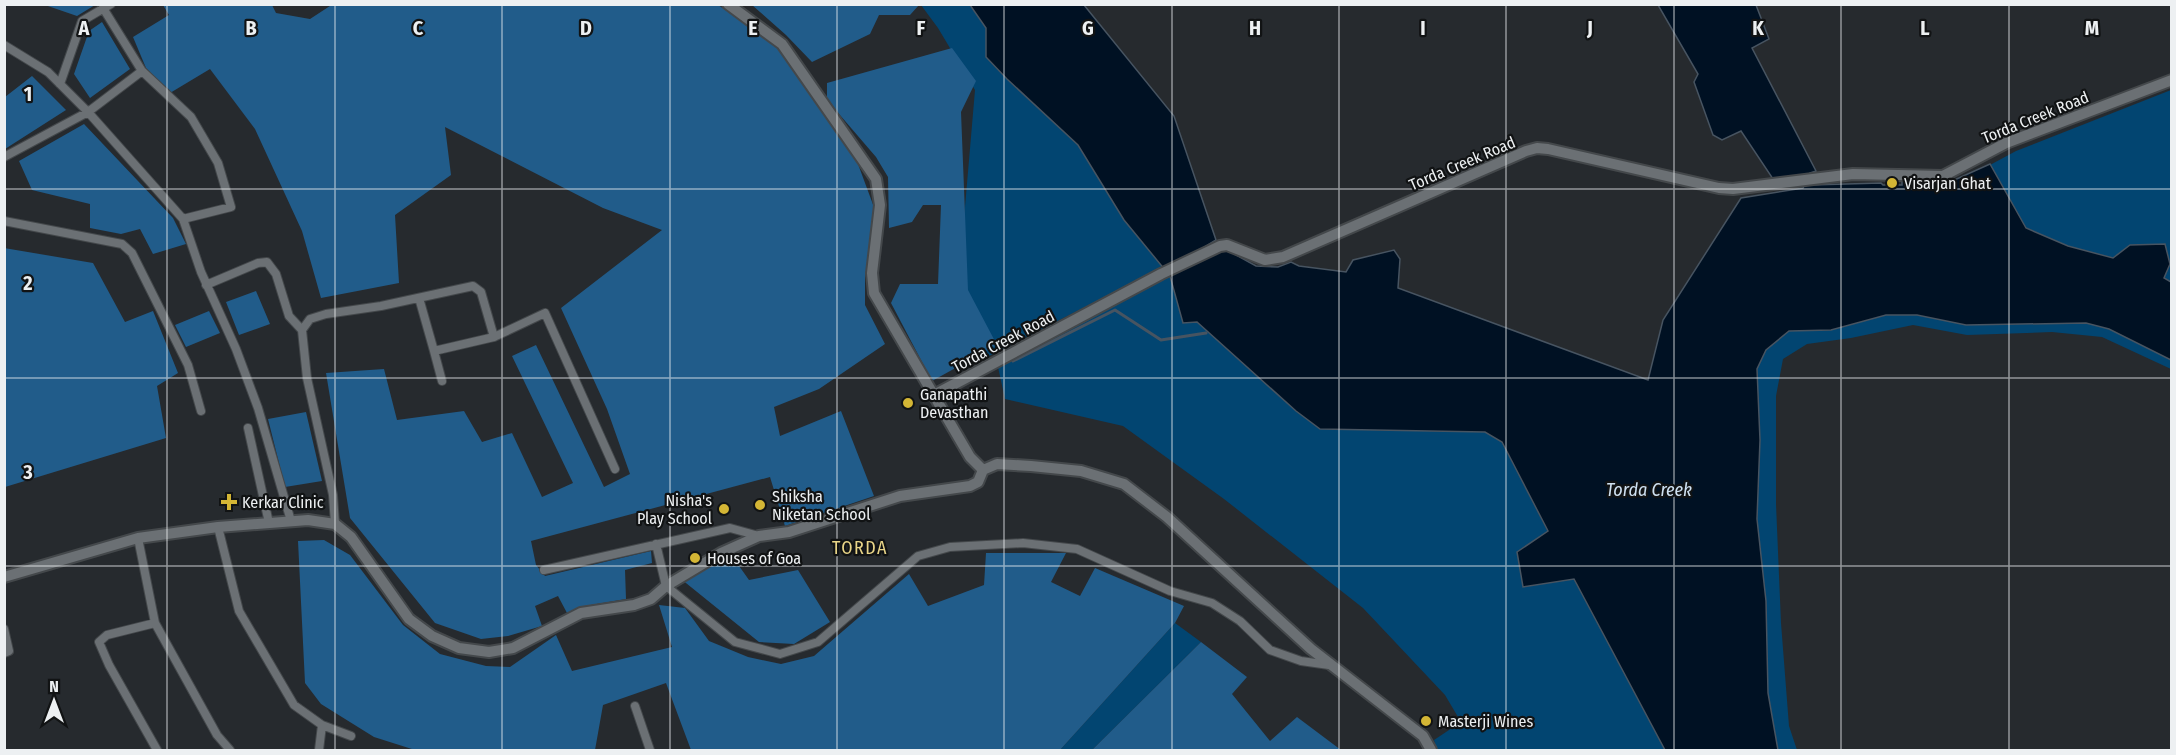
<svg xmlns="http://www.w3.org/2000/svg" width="2176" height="755" font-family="'Fira Sans Condensed',sans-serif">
<rect width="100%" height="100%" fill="#262a2e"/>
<path fill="#024571" d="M921,5H970L986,28V57L1007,79L1078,145L1124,220L1163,267L985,358L956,312L975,90L938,28Z
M2171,90V282L2164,278L2130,245L2113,258L2068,246L2026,228L1990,165L2016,151Z
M1170,276L1183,322H1197L1296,411L1320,429L1485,432L1502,442L1548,532L1524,586L1574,579L1665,750H1437L1434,740L1461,722L1445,695L1363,608L1224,499L1123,426L1005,399L998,367Z
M1886,315H1917L1966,325L2086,323L2109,329L2172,360L2171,369L2102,337L2052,332L1967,335L1913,325L1851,338L1807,344L1783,359L1776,396V504L1781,623L1789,726L1797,750H1778L1768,693L1766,601L1757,519L1760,440L1757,369L1766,350L1789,331L1831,330Z
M1175,623L1201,642L1092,750H1060Z"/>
<path fill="#215c8a" d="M333,4L718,5L778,44L858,164L875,210L865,278V305L885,344L819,389L774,407L780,436L841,411L874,496L785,526L770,477L531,541L536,565L545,576L651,551L652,563L625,570L626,599L591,605L567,613L558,596L535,606L542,626L508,636L481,639L435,623L350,518L326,373L384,369L397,420L464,411L482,442L512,433L542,497L573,483L512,356L536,345L604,487L630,474L607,409L561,308L662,230L603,208L445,127L451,175L395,215L399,283L321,298L302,231L255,129L210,69L170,93L146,68L133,37L169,15L163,5H272L276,13L310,19Z
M45,5L95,4V5L77,16Z
M752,5H919L910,15H879L870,34L812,62L786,35Z
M102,22L130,69L90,98L74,74L89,31Z
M952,48L976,81L961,112L968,290L997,345L932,381L891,303L900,284H938L941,205H923L912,222L889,228L888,177L876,157L827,100V83Z
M32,76L66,110L5,149V97Z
M84,124L173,218L186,244L153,254L140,229L121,234L90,228V204L32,190L19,161Z
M4,248L93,263L125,322L153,311L178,373L157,386L166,438L5,487Z
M256,291L270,324L239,335L226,302Z
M209,311L220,333L186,347L175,325Z
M306,412L322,481L285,487L268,419Z
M324,540L350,555L403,625L440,654L486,666L510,667L556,635L572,671L672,647L659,605L685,608L709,641L748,657L781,664L814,656L909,574L928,606L984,585L986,553H1066L1051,582L1080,596L1095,568L1184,606L1175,623L1060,750H691L666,683L603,705L595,750H415L374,737L321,704L305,683L298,541Z
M732,556L749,580L798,570L830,622L794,644L759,642L681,579L722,558Z
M1201,642L1247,677L1232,694L1270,741L1297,717L1341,750H1092Z"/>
<path fill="#001123" stroke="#475461" stroke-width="1.5" d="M970,5H1084L1174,116L1216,240L1198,251L1227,250L1256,266L1278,267L1291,262L1299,266L1346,272L1353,260L1394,250L1400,259L1398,288L1648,380L1663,320L1741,198L1803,188L1804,186L1801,175L1773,179L1741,131L1722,140L1713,135L1694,82L1698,74L1658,5H1756L1769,39L1752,48L1816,171L1810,173L1812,185L1881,183L1883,185H1902V181L1950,182L1990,164L2026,228L2068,246L2113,258L2130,245L2165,244L2170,264L2164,278L2171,282V360L2109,329L2086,323L1966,325L1917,315H1886L1831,330L1789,331L1766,350L1757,369L1760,440L1757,519L1766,601L1768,693L1778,750H1665L1574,579L1523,587L1517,552L1548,531L1502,442L1485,432L1320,429L1296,411L1197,322L1183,323L1170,276L1124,220L1078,145L1007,79L986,57V28Z"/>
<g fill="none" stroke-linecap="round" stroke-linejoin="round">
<path stroke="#475461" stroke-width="3" d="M1013,361L1115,310L1161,340L1206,333"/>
<defs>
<path id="street" d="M103,8L142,71L191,117L218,163L231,207L183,219
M4,45L48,72L88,112L183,219L201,272L236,349L258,408L291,521
M60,84L82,21L111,4
M4,157L88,112L142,71
M4,221L122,244L132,253L188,365L201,411
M206,285L258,263L267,262L276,274L289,316L302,330
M419,298L434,351
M442,381L434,351L494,337
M248,428L269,523
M335,524L333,495L307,378L302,330L310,319L326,314L381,306L473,286L481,292L494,337L545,313L615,469
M218,527L239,611L294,705L322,725L351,736
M138,538L155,623L217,735L230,750
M656,544L666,586L735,642L780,654L818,642L918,556L950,547L1023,543L1077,549L1170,591L1212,603L1240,621L1270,650L1301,661L1329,665
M544,570L730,528L759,536
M155,623L107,635L99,642L109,665L157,750
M4,629L9,651L4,653
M635,706L650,750
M319,750L322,725"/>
<path id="secondary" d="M728,4L782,44L876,179L880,205L872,273L874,293L970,457L983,470
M934,395L1161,274L1220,246L1227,245L1265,260L1283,257L1526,151L1537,148L1548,149L1719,188L1733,189L1853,174L1943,176L2006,143L2172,80
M4,577L138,538L218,527L308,520L335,524L351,537L409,619L432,636L459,648L489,652L513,648L581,613L634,605L651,599L666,586L721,553L759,536L789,532L900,496L970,486L978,482L983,470L997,464L1031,466L1081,471L1124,484L1167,517L1311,649L1423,736L1431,750"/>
</defs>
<use href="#street" stroke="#44484b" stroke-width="10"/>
<use href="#secondary" stroke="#44484b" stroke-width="14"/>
<use href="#street" stroke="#6b7074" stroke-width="8"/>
<use href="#secondary" stroke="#6b7074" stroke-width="10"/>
</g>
<path fill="none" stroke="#edf0f2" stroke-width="1.5" stroke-opacity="0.55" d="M167,4V750M335,4V750M502,4V750M670,4V750M837,4V750M1004,4V750M1172,4V750M1339,4V750M1506,4V750M1674,4V750M1841,4V750M2009,4V750M4,189H2172M4,378H2172M4,566H2172"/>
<g fill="#d4b635" stroke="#111314" stroke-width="2">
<circle cx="1892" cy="183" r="6"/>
<circle cx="908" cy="403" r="6"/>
<path d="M226 493h6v6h6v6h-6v6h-6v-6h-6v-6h6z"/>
<circle cx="760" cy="505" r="6"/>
<circle cx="724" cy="509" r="6"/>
<circle cx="695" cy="558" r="6"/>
<circle cx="1426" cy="721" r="6"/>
</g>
<g text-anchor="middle" stroke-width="4.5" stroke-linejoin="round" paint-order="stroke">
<g font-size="16" fill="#edf0f2" stroke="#111314">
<text transform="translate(2035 117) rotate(-22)" y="6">Torda Creek Road</text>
<text transform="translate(1462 163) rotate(-23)" y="6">Torda Creek Road</text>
<text transform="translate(1003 341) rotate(-28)" y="6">Torda Creek Road</text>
</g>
<g font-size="16" fill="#edf0f2" stroke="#111314" text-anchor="start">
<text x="1904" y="189">Visarjan Ghat</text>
<text x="920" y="400">Ganapathi<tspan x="920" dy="18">Devasthan</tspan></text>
<text x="772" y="502">Shiksha<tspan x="772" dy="18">Niketan School</tspan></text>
<text x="712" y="506" text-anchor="end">Nisha's<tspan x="712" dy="18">Play School</tspan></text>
<text x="242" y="508">Kerkar Clinic</text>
<text x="707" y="564">Houses of Goa</text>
<text x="1438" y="727">Masterji Wines</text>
</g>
<g font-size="18" font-style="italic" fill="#cfe1f1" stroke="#111314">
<text x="1649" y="496">Torda Creek</text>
</g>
<g font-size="18" letter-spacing="1.5" fill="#e9d588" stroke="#111314">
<text x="860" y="554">TORDA</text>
</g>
</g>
<g font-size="20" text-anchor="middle" font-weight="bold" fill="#edf0f2" stroke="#111314" stroke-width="4.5" stroke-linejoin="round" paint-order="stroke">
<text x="84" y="35">A</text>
<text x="251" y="35">B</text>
<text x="418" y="35">C</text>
<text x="586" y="35">D</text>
<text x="753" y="35">E</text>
<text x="921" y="35">F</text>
<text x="1088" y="35">G</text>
<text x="1255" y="35">H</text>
<text x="1423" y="35">I</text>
<text x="1590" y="35">J</text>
<text x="1758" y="35">K</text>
<text x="1925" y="35">L</text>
<text x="2092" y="35">M</text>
<text x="28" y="101">1</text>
<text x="28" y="290">2</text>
<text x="28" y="479">3</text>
</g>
<rect width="2176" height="755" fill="none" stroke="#edf0f2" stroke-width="12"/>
<g transform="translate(54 701)" stroke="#111314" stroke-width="4.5" paint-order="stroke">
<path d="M0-4.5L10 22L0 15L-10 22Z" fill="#edf0f2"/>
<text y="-9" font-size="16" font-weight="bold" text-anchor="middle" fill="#edf0f2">N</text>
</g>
</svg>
